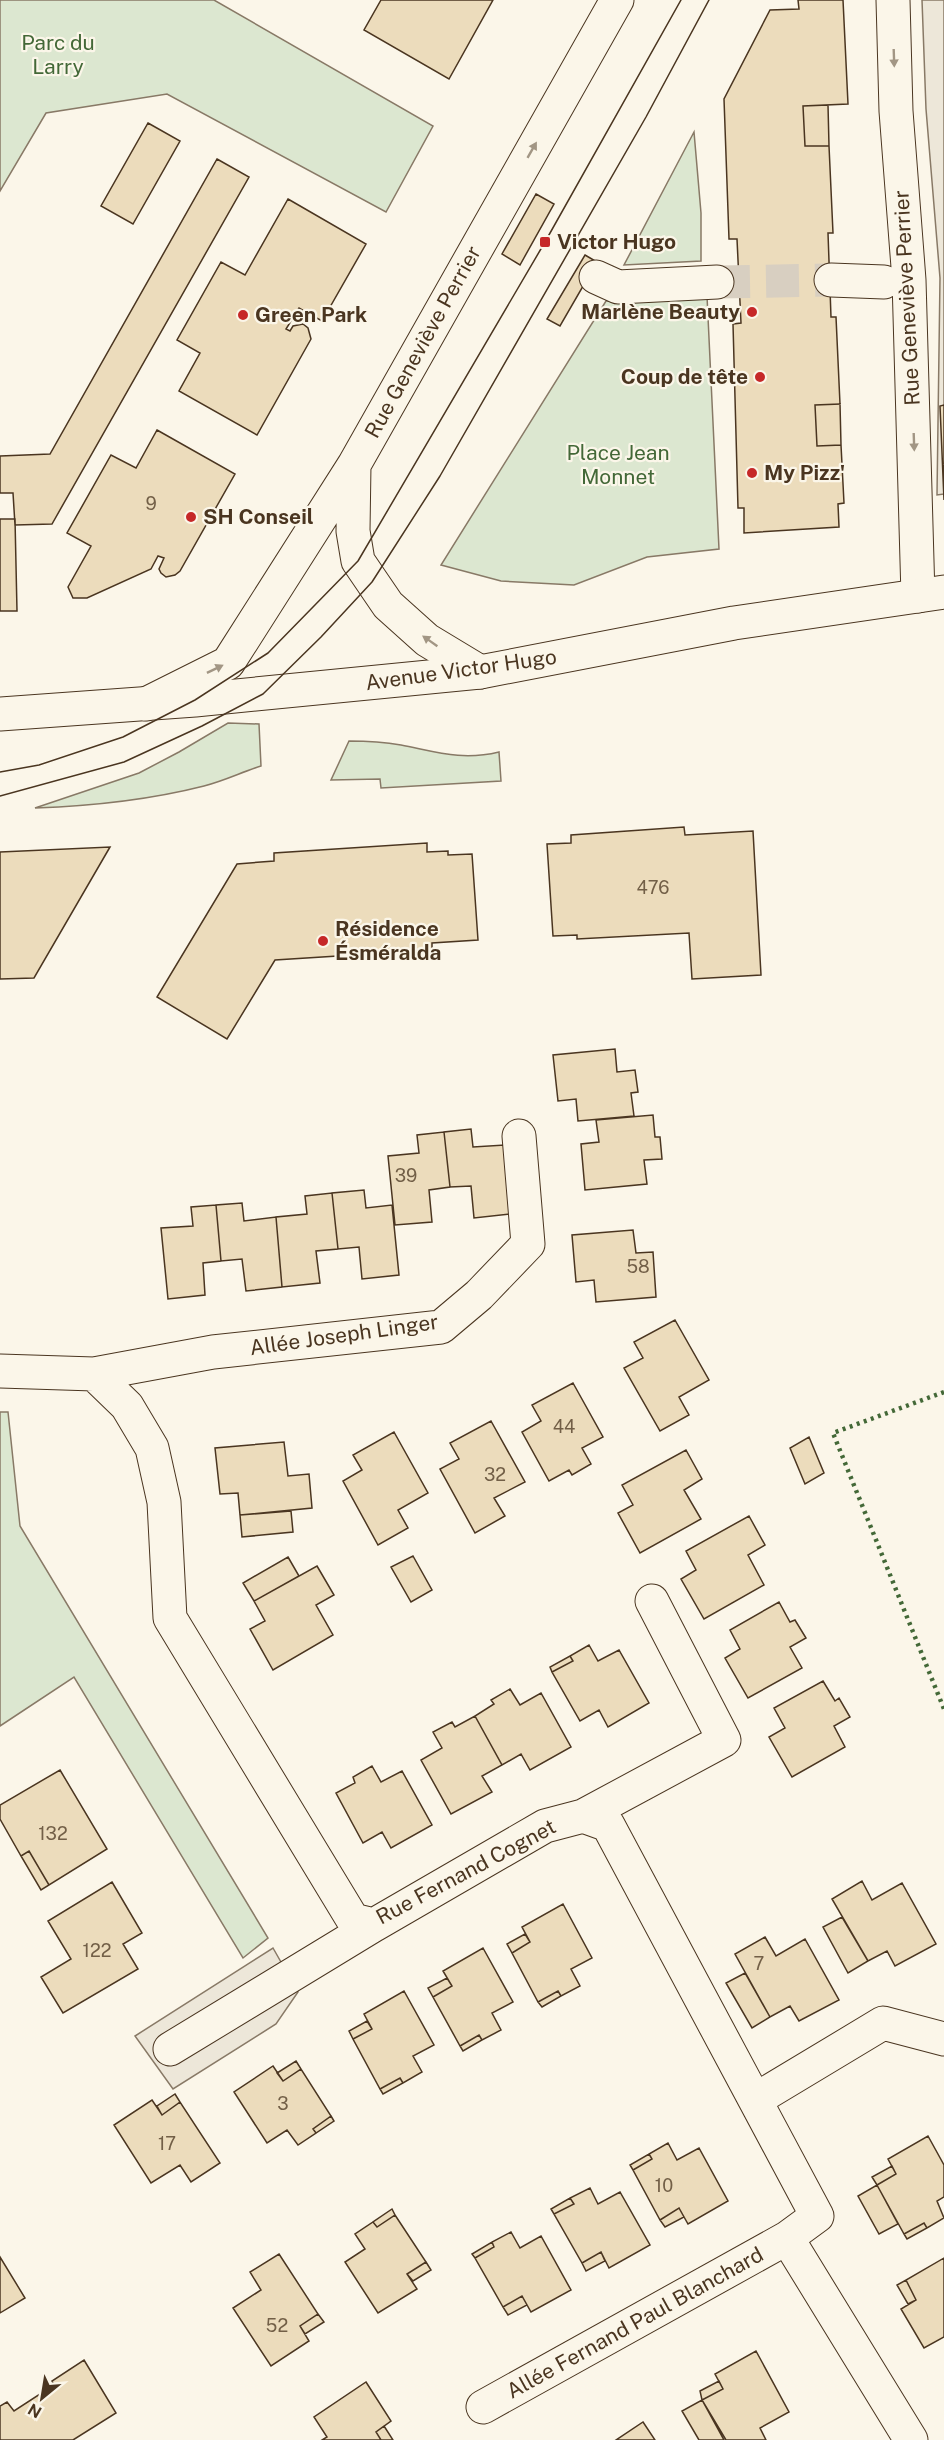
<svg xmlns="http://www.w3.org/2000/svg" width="944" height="2440" font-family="'Public Sans',sans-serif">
<rect width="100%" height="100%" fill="#fbf6e9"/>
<path fill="#dce7d0" stroke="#887966" stroke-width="1.5" d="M0,0H214L433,126L386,212L167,94L46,113L0,191Z
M694,132L701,213V261L624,265Z
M707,296L719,549L647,557L574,585L501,581L441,565L606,301Z
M228,723L259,724L261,766C242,772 224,781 204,786C149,800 92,806 35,808L139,773L179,752Z
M349,741C366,741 384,742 401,745C437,752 462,761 499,752L501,781L381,788L380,779L331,780Z
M0,1412H8L20,1526L268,1938L243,1958L74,1677L0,1726Z"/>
<path fill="#ede7d9" stroke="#887966" stroke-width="1.5" d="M922,0H944V494L937,495L940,278L926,109Z
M273,1948L298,1992L276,2024L173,2089L135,2036Z"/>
<path fill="#ecdcbc" stroke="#4a3520" stroke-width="1.5" d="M381,0H493L449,79L364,30Z
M798,0H843L848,104L803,106L805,146H829L833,233H828L831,317H836L840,404L815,405L817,446L841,445L844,503L838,504L839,527L744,533V508H738L733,324L741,323L737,239H729L724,99L770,10L799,9Z
M828,105L829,146H805L803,106Z
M148,123L180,141L133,224L101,206Z
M217,159L249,177L52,524L15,525L13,493H0V456L50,454Z
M536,194L554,204L520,265L502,254Z
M288,199L366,244L322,321L299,308L286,329L290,331L293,326L303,324L308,328L311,339L257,435L179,391L200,353L177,340L221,262L245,275Z
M585,255L597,262L560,326L547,319Z
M840,404L841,445L817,446L815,405Z
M944,405V500L940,406Z
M157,430L235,474L180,571L175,575L166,577L161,573L159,569L164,558L158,556L151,569L87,598H73L68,587L91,546L67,533L111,455L136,468Z
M0,519H15L17,611H0Z
M684,827L685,835L753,831L761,975L692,979L689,933L577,939V935L553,936L547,844L571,843V835Z
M427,843V852L448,851V855L472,854L478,940L432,943V950L275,960L227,1039L157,997L237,864L274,861V853Z
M110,847L34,978L0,979V852Z
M615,1049L617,1072L635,1070L638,1092L631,1093L634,1116L578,1121L576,1099L558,1101L553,1055Z
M653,1115L655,1137H660L662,1159L644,1160L647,1184L585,1190L581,1144L599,1142L596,1120Z
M471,1129L473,1147L505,1145L511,1214L474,1218L471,1186L450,1187L444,1132Z
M444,1132L450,1187L429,1190L432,1222L395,1225L388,1156L419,1153L417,1135Z
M364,1190L366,1208L392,1205L399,1275L362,1279L359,1247L338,1249L332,1193Z
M332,1193L338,1249L316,1251L320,1283L282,1287L276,1217L307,1214L305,1196Z
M242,1203L244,1221L276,1217L282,1287L246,1291L242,1259L221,1261L216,1205Z
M216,1205L221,1261L203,1263L205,1295L168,1299L161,1228L193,1226L191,1207Z
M633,1230L636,1253L653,1252L656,1297L596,1302L594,1280L576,1282L572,1235Z
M675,1320L709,1380L679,1397L689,1415L660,1431L624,1368L643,1358L634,1342Z
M573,1383L603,1437L582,1448L591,1464L572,1475L569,1470L549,1481L522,1432L541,1421L532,1405Z
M491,1421L525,1482L494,1498L505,1516L475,1533L440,1469L459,1459L450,1443Z
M394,1432L428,1493L398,1510L408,1528L378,1545L343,1481L362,1470L353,1455Z
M809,1437L824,1473L805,1484L790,1448Z
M284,1442L288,1476L309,1474L312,1508L240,1515L238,1493L220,1494L215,1448Z
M686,1450L702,1479L684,1490L701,1519L640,1553L618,1513L633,1505L622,1485Z
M291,1511L293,1532L242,1537L240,1515Z
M749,1516L765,1545L748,1555L764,1585L704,1619L681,1579L696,1570L686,1551Z
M413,1556L432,1590L411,1602L391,1567Z
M288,1557L299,1576L254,1601L243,1583Z
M317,1566L334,1595L316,1605L333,1635L273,1670L250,1629L265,1621L254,1601Z
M779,1602L790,1622L795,1620L806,1638L790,1647L802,1668L748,1698L725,1658L740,1649L730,1630Z
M589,1645L598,1661L619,1650L649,1703L608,1727L599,1710L580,1721L552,1672L573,1661L570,1656Z
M570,1656L573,1661L552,1672L550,1667Z
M823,1681L835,1701L839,1698L850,1717L834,1726L845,1747L792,1777L769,1737L785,1728L774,1708Z
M510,1689L520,1705L541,1693L571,1747L530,1770L521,1754L502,1765L475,1716L494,1704L491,1700Z
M475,1716L502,1765L482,1776L492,1792L451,1814L421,1760L442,1748L433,1732L452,1722L455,1727Z
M372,1766L381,1782L402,1771L432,1825L391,1848L382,1832L363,1843L336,1793L355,1783L353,1777Z
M60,1770L107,1849L49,1885L29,1851L21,1856L0,1819V1805Z
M29,1851L49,1885L41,1890L21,1856Z
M862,1881L872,1900L902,1883L936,1944L895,1966L887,1951L868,1961L832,1899Z
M112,1882L142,1933L123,1944L138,1969L63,2013L41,1977L71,1959L48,1921Z
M563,1904L592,1958L571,1969L580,1986L561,1996L558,1991L538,2002L512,1953L530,1942L522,1927Z
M842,1917L868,1961L848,1973L823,1927Z
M525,1934L530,1942L512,1953L507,1944Z
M765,1937L776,1956L805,1939L839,2000L799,2021L790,2006L770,2017L735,1954Z
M483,1948L513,2002L492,2013L501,2030L482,2040L479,2035L460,2046L433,1997L452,1986L443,1971Z
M745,1973L770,2017L752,2028L726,1983Z
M447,1978L452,1986L433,1997L428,1988Z
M404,1991L434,2045L413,2056L422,2072L403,2083L400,2078L380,2089L353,2039L372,2029L364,2014Z
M558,1991L561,1996L542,2007L538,2002Z
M367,2021L372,2029L353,2039L349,2031Z
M479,2035L482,2040L463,2051L460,2046Z
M296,2061L301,2069L283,2081L277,2073Z
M273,2066L283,2081L301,2069L331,2116L313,2129L316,2133L298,2145L287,2130L267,2143L234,2092Z
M400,2078L403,2083L383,2094L380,2089Z
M175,2094L180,2102L162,2115L157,2106Z
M152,2100L162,2115L180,2102L220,2163L191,2182L180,2165L151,2183L114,2125Z
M331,2116L334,2121L316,2133L313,2129Z
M928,2136L944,2165V2197L937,2201L944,2218L927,2228L924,2223L904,2234L877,2185L896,2174L888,2159Z
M668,2143L677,2160L699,2148L728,2201L688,2224L679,2208L660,2220L633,2170L652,2159L649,2154Z
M649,2154L652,2159L633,2170L630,2165Z
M892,2166L896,2174L877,2185L872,2177Z
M877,2185L898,2224L879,2234L858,2196Z
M590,2188L598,2204L620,2192L650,2245L609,2268L601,2252L582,2263L554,2214L574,2204L570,2198Z
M570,2198L574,2204L554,2214L551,2209Z
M679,2208L684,2217L665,2227L660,2220Z
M392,2209L395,2215L377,2227L373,2222Z
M395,2215L426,2262L407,2274L417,2289L378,2313L345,2262L365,2249L355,2234L373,2222L377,2227Z
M924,2223L927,2228L907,2239L904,2234Z
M511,2232L520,2248L541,2236L571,2290L531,2312L522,2296L503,2307L475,2258L494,2247L492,2242Z
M492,2242L494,2247L475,2258L472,2254Z
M601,2252L605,2261L586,2271L582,2263Z
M279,2254L318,2314L300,2326L309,2341L271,2366L233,2308L261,2290L250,2272Z
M0,2257L25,2298L0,2313Z
M944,2258V2337L924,2348L901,2309L916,2300L906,2280Z
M426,2262L431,2270L413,2281L407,2274Z
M906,2280L916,2300L908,2304L897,2285Z
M522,2296L527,2305L508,2315L503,2307Z
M318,2314L324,2322L305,2334L300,2326Z
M756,2351L789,2412L760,2428L766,2440H726L702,2400L723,2389L715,2374Z
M84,2360L116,2413L73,2440H0V2406L7,2402L14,2411L54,2385L52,2381Z
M719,2381L723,2389L702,2400L700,2391Z
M366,2382L391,2421L376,2432L381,2440H322L327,2437L314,2417Z
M702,2400L724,2440H699L682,2411Z
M643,2422L655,2440H616Z
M384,2426L393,2440H381L376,2432Z"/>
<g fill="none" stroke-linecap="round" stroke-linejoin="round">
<path stroke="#d8cfc1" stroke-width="33" stroke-dasharray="33 16" stroke-linecap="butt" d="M717,282L831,280"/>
<defs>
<path id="minor" d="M893,0L896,111L909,280L918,596
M596,277L618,287L717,282
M831,280L884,282
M480,672L427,640L388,605L358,561L353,531L354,465L617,0
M146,704L228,663L354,465
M0,1371L94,1374L127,1406L152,1448L164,1502L170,1618L353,1920L374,1925L545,1826L583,1816L608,1825L817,2216L787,2238L911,2440
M94,1374L213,1352L441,1327L479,1295L528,1244L519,1136
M583,1816L724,1740L652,1601
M170,2049L374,1925
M755,2100L883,2023L944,2039
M483,2407L787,2238"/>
<path id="major" d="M0,714L195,700L480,672L734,623L944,592"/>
</defs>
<use href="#minor" stroke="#4a3520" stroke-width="35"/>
<use href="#major" stroke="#4a3520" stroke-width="35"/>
<use href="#minor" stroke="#fbf6e9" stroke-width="33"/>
<use href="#major" stroke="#fbf6e9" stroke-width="33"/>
<path stroke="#4a3520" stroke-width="1.5" d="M0,772L39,765L123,737L195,700L268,653L358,561L545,242L681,0
M0,796L124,762L202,726L263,694L321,637L372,582L440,476L646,117L709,0"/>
<path stroke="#436837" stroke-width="4.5" stroke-dasharray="3 4.5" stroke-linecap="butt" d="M944,1392L833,1433L944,1709"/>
</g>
<defs><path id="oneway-solid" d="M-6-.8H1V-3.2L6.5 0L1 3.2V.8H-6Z" transform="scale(1.5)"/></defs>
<g fill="#a29684">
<use href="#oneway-solid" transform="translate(894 58) rotate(88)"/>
<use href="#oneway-solid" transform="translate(532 150) rotate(-60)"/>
<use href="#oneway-solid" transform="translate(914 442) rotate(88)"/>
<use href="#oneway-solid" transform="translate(430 641) rotate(-145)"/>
<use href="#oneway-solid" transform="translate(215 669) rotate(-26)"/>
</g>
<g fill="#c62828" stroke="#fbf6e9" stroke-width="2">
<rect x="539" y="236" width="12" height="12" rx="3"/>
<circle cx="752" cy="312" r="6"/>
<circle cx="243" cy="315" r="6"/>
<circle cx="760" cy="377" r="6"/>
<circle cx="752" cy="473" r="6"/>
<circle cx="191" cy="517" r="6"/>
<circle cx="323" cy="941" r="6"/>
</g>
<g text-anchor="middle" stroke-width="4.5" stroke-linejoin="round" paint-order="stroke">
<g font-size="18" fill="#725f47">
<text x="151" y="510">9</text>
<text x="653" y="894">476</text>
<text x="406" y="1182">39</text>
<text x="638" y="1273">58</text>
<text x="564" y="1433">44</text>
<text x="495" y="1481">32</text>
<text x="53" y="1840">132</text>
<text x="97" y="1957">122</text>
<text x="759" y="1970">7</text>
<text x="283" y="2110">3</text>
<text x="167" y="2150">17</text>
<text x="664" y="2192">10</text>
<text x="277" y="2332">52</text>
</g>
<g font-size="21" fill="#436837" stroke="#fbf6e9">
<text x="58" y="50">Parc du<tspan x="58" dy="24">Larry</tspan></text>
<text x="618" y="460">Place Jean<tspan x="618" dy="24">Monnet</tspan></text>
</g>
<g font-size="21" font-weight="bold" fill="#4a3520" stroke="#fbf6e9" text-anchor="start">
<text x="557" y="249">Victor Hugo</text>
<text x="740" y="319" text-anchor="end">Marlène Beauty</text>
<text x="255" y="322">Green Park</text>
<text x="748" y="384" text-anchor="end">Coup de tête</text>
<text x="764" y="480">My Pizz'</text>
<text x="203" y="524">SH Conseil</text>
<text x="335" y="936">Résidence<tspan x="335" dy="24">Ésméralda</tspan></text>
</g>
<g font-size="21" fill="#4a3520" stroke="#fbf6e9">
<text transform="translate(907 298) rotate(-93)" y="7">Rue Geneviève Perrier</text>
<text transform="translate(423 342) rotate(-61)" y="7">Rue Geneviève Perrier</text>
<text transform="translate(461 670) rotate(-8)" y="7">Avenue Victor Hugo</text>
<text transform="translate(344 1335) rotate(-8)" y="7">Allée Joseph Linger</text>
<text transform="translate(466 1872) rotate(-28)" y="7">Rue Fernand Cognet</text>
<text transform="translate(635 2323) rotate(-29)" y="7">Allée Fernand Paul Blanchard</text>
</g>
</g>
<g transform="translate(42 2398) rotate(210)" stroke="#fbf6e9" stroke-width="4.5" paint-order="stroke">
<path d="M0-4.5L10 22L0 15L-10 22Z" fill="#4a3520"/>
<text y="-9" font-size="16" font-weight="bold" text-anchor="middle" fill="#4a3520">N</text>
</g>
</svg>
